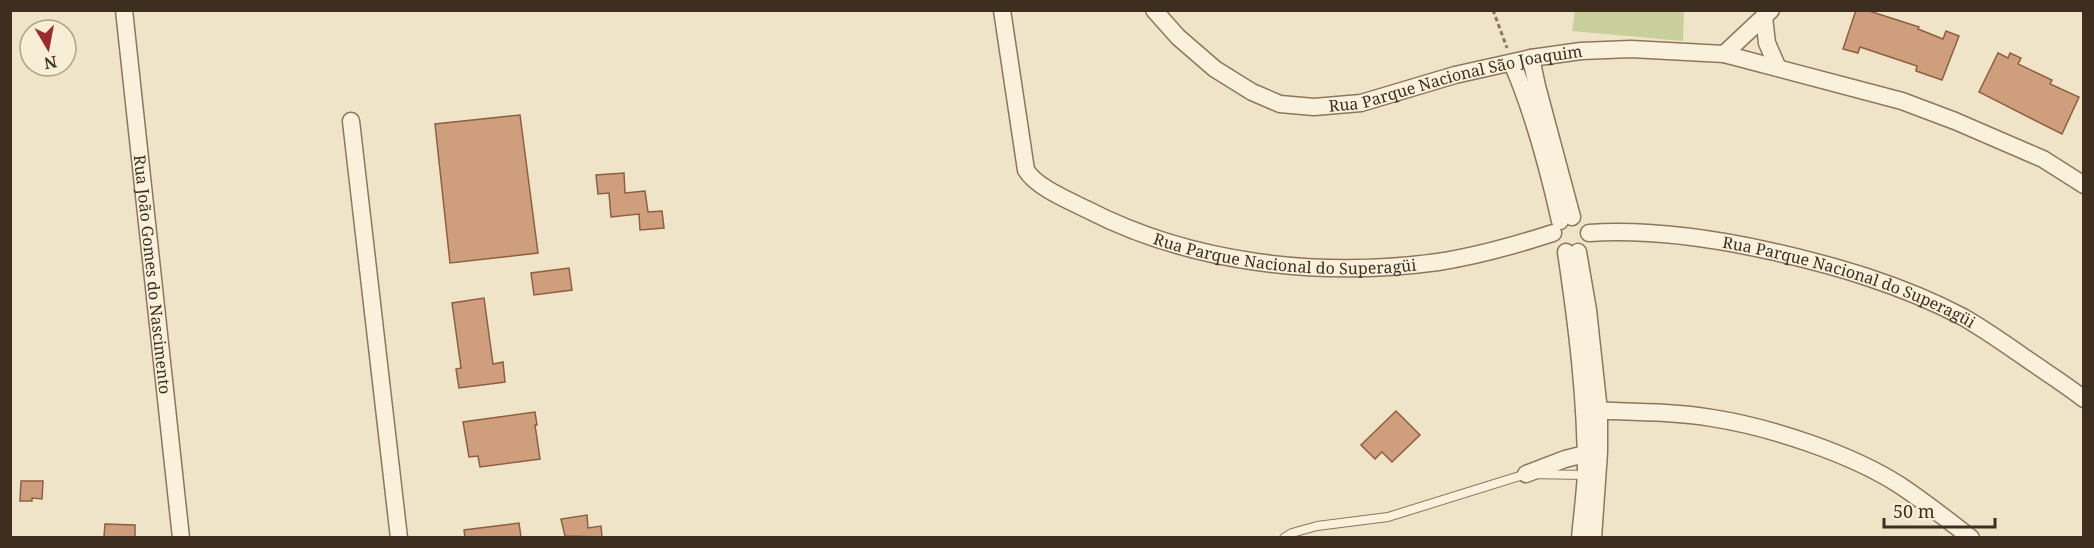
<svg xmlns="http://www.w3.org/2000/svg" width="2094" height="548" font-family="'Noto Serif',serif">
<rect width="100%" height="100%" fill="#f0e4c8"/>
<path fill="#c9cf9b" d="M1575,11H1684L1683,41L1572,31Z"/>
<path fill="#cf9f7d" stroke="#8d5f41" stroke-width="1.5" d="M1856,10H1866L1891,18L1919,27L1918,29L1943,39L1946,31L1959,36L1942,80L1916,71L1917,66L1860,47L1858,53L1843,49Z
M1998,53L2008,58L2010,53L2021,58L2018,64L2052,80L2050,84L2079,97L2062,134L1979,92Z
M520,115L538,253L450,263L435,124Z
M624,173L625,193L645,191L648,212L662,211L664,228L640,230L639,214L611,217L609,193L598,194L596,175Z
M569,268L572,290L534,295L531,273Z
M484,298L493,364L503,362L505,382L459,388L456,369L461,368L452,303Z
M1396,411L1420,435L1392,462L1382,452L1375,459L1361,445Z
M535,412L537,425H535L540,459L480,467L478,456L469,457L463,422Z
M21,481H43L42,499L32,498V501H20Z
M587,515L588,528L601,526L602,537L565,536L561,519Z
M519,523L521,537H465L464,530Z
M105,524L135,525V537H104Z"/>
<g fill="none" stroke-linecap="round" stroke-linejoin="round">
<defs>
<path id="service" d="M1284,538L1292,533L1317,526L1388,517L1526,474L1586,475"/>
<g id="minor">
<path id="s1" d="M124,10L181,538"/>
<path id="s2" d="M1002,10L1026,170C1036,187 1068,200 1086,209C1192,264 1321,278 1438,262C1477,256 1516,245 1553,233"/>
<path id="s3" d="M1154,10L1178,37L1215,69L1252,92L1280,104L1314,107L1361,103L1455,75L1531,58L1581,51L1631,49L1724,54L1902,101L1955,121L2043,159L2084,185"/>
<path d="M1764,17L1767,43L1778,68"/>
<path d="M1724,54L1771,10"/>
<path d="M1531,58L1537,86L1572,217"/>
<path d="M1512,63C1534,114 1548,167 1560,221"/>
<path d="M351,121L399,538"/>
<path id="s4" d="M1589,233C1650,229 1711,238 1770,251C1837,266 1902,285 1963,317C1984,329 2004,343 2024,357C2044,371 2065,384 2084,399"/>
<path d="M1566,252C1577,326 1586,398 1586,473C1585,494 1582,516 1580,538"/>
<path d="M1578,252L1588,310L1599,411V452L1593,538"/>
<path d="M1584,410C1627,412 1670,411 1712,418C1770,427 1852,454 1901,486C1925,502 1948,520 1971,538"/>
<path d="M1526,474L1565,459L1585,454"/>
</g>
</defs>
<use href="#service" stroke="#8d765c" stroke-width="10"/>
<use href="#minor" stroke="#8d765c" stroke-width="19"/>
<path stroke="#8d765c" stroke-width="3" stroke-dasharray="4.5 3" stroke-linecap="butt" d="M1493,10L1507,48"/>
<use href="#service" stroke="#faf1dc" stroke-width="8"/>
<use href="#minor" stroke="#faf1dc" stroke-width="16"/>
</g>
<g text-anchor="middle" stroke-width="4.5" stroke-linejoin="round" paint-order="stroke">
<g font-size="16" fill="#3d2e20" stroke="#f7eed8">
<text dy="6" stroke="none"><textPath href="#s3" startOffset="338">Rua Parque Nacional São Joaquim</textPath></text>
<text dy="6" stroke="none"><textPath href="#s2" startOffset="441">Rua Parque Nacional do Superagüi</textPath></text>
<text dy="6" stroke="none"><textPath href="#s1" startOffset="266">Rua João Gomes do Nascimento</textPath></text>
<text dy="6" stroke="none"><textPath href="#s4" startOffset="267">Rua Parque Nacional do Superagüi</textPath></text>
</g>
</g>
<rect width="2094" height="548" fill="none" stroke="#3d2e20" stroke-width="24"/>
<g transform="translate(48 48) rotate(170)"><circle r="28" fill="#f7eed8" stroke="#ada18e" stroke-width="1.5"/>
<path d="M0-4.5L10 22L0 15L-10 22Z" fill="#9e2a2b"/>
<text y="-9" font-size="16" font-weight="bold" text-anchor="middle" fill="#3d2e20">N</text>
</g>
<path d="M1884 518v9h111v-9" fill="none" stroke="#3d2e20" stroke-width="3"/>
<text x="1893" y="518" font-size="18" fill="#3d2e20" stroke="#f7eed8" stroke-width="4.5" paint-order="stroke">50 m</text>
</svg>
